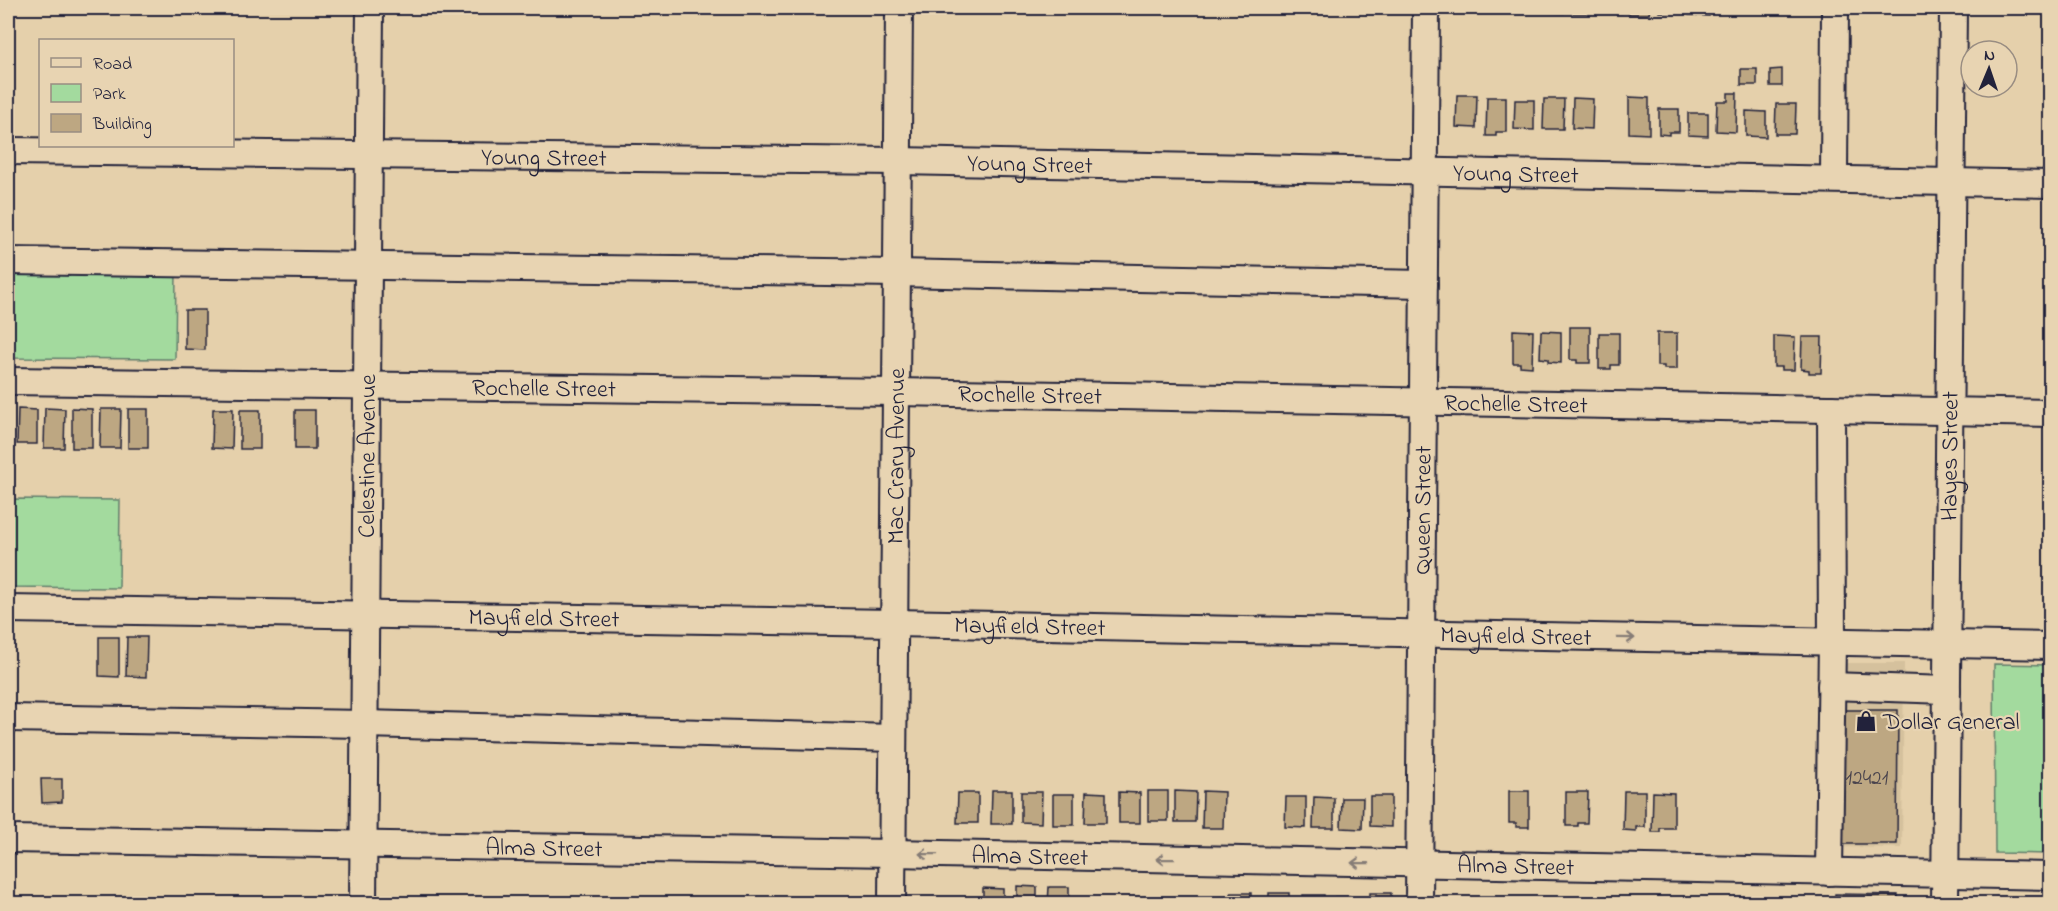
<svg xmlns="http://www.w3.org/2000/svg" width="2058" height="911" font-family="'Indie Flower',sans-serif">
<rect width="100%" height="100%" fill="#e5d0ab"/>
<filter id="ink" filterUnits="userSpaceOnUse"><feTurbulence type="fractalNoise" baseFrequency=".0167" numOctaves="2"/><feDisplacementMap in="SourceGraphic" scale="12" xChannelSelector="R" yChannelSelector="G"/><feConvolveMatrix kernelMatrix="1 2 1 2 8 2 1 2 1" color-interpolation-filters="sRGB"/></filter>
<g filter="url(#ink)">
<path fill="#d5c19d" d="M1836,663H1904L1902,848L1834,847Z
M1995,895L2050,896V903H1995Z"/>
<path fill="#a3da9e" stroke="#627e6c" stroke-width="1.5" d="M8,270L176,271L175,359L8,358Z
M8,499L120,500L119,588L8,587Z
M1994,664L2050,665V854L1995,853Z"/>
<path fill="#bda782" stroke="#22223b" stroke-width="1.5" d="M1516,8H1536V12L1516,11Z
M1544,8H1564V13L1544,12Z
M1573,8H1593V13H1573Z
M1602,8H1622V13H1602Z
M1630,8H1650L1649,14H1629Z
M1659,8H1679V12H1659Z
M1689,8H1709V16L1689,15Z
M1741,69H1757V85H1741Z
M1782,69V86H1770V70Z
M1728,93H1737L1736,132L1716,131L1717,101H1728Z
M1457,95H1477L1476,128L1456,127Z
M1487,97H1506V132H1496V136H1486Z
M1629,97L1649,98V134L1629,133Z
M1573,98L1593,99L1592,129L1572,128Z
M1544,99H1564L1563,129H1543Z
M1515,100H1534V130L1514,129Z
M1776,104H1796L1795,134H1775Z
M1659,109H1679V132H1669V135L1659,134Z
M1746,111L1766,112V137L1746,136Z
M1688,113H1708V136L1688,135Z
M185,310H205V350L185,349Z
M1570,327H1590V363H1577V360H1570Z
M1513,330L1533,331L1532,367L1520,366V363H1513Z
M1541,331L1561,332V363L1548,362V359L1540,358Z
M1599,333H1619V365H1611V369H1599Z
M1657,333H1677V369H1664V366H1657Z
M1774,336L1795,337L1794,370H1782V367H1774Z
M1802,337H1822L1821,373H1809V370L1801,369Z
M45,408L65,409L64,448H44Z
M72,408L92,409V448H72Z
M18,409L37,410V444H17Z
M101,409H121L120,448H100Z
M128,409H148V448H128Z
M213,409H233L232,449L212,448Z
M240,410H260V449H240Z
M295,410H315V449H295Z
M99,637H119V677L99,676Z
M127,637H147L146,677L126,676Z
M1838,710H1898L1897,844H1836Z
M41,779H62V802L42,803Z
M992,790H1012V824H991Z
M1148,791H1168V821H1148Z
M1175,791L1196,792L1195,822H1175Z
M1203,791L1224,792L1223,828H1202Z
M1509,791H1529V827H1516V823H1509Z
M1624,791H1645V827H1636V831L1623,830Z
M1021,792H1042L1041,823L1021,822Z
M1086,792L1106,793V823H1085Z
M1119,792L1140,793V823H1119Z
M1566,792H1588L1587,823H1578V826H1566Z
M1653,792L1674,793V828H1660V832H1652Z
M958,793H978V823H957Z
M1053,794H1074V825H1053Z
M1370,796H1391V827L1370,826Z
M1286,797H1306V828L1285,827Z
M1314,797L1334,798V828H1313Z
M1342,798H1363L1362,829L1341,828Z
M1017,886L1037,887V904H1017Z
M1049,887H1069V904H1048Z
M983,888L1003,889V904H983Z
M1231,893H1251V904H1230Z
M1269,893H1289V904H1269Z
M1370,893H1391V904H1370Z
M1835,894L1898,895V904H1835Z
M1303,895H1324V904H1303Z
M1335,897H1356V904H1335Z"/>
<g fill="none" stroke-linecap="round" stroke-linejoin="round">
<defs>
<g id="minor">
<path id="s1" d="M8,151L898,161L2050,184"/>
<path d="M1834,179L1835,8"/>
<path d="M8,261L897,273L1424,284"/>
<path id="s2" d="M8,381L896,392L2050,413"/>
<path id="s3" d="M8,609L894,623L2050,646"/>
<path d="M1831,686L1947,690"/>
<path d="M8,718L365,724L893,738"/>
<path id="s4" d="M8,839L892,853L2050,876"/>
<path d="M1829,872L1832,641L1831,409"/>
<path id="s5" d="M363,904L370,8"/>
<path id="s6" d="M892,904L899,8"/>
<path id="s7" d="M1419,904L1426,8"/>
<path id="s8" d="M1945,904L1953,8"/>
</g>
</defs>
<use href="#minor" stroke="#22223b" stroke-width="30"/>
<use href="#minor" stroke="#e8d4b2" stroke-width="26"/>
</g>
<defs><path id="oneway-shaft" d="M-6 0H5M1.5-3L5.5 0L1.5 3" fill="none" stroke-width="1.6" stroke-linecap="round" stroke-linejoin="round" transform="scale(1.5)"/></defs>
<g stroke="#857b76">
<use href="#oneway-shaft" transform="translate(1626 638) rotate(1)"/>
<use href="#oneway-shaft" transform="translate(928 854) rotate(-179)"/>
<use href="#oneway-shaft" transform="translate(1165 859) rotate(-179)"/>
<use href="#oneway-shaft" transform="translate(1360 863) rotate(-179)"/>
</g>
</g>
<defs>
<symbol id="shop-bare" viewBox="-9 -9 18 18"><path d="M-5-2.5h2.3a2.7 3.5 0 0 1 5.4 0H5L5.5 6h-11ZM-1.5-2.5h3a1.5 2.3 0 0 0-3 0Z" fill="#22223b" stroke="#e8d4b2" stroke-width="2.5" paint-order="stroke"/></symbol>
</defs>
<g fill-rule="evenodd">
<use href="#shop-bare" x="1851" y="706" width="30" height="30"/>
</g>
<g text-anchor="middle" stroke-width="4.5" stroke-linejoin="round" paint-order="stroke">
<g font-size="21" fill="#49434d">
<text x="1867" y="784">12421</text>
</g>
<g font-size="24" fill="#22223b" stroke="#e8d4b2">
<text dy="8" stroke="none"><textPath href="#s1" startOffset="536">Young Street</textPath></text>
<text dy="8" stroke="none"><textPath href="#s1" startOffset="1022">Young Street</textPath></text>
<text dy="8" stroke="none"><textPath href="#s1" startOffset="1508">Young Street</textPath></text>
<text dy="8" stroke="none"><textPath href="#s2" startOffset="536">Rochelle Street</textPath></text>
<text dy="8" stroke="none"><textPath href="#s2" startOffset="1022">Rochelle Street</textPath></text>
<text dy="8" stroke="none"><textPath href="#s2" startOffset="1508">Rochelle Street</textPath></text>
<text dy="8" stroke="none"><textPath href="#s6" startOffset="448">Mac Crary Avenue</textPath></text>
<text dy="8" stroke="none"><textPath href="#s5" startOffset="448">Celestine Avenue</textPath></text>
<text dy="8" stroke="none"><textPath href="#s8" startOffset="448">Hayes Street</textPath></text>
<text dy="8" stroke="none"><textPath href="#s7" startOffset="394">Queen Street</textPath></text>
<text dy="8" stroke="none"><textPath href="#s3" startOffset="536">Mayfield Street</textPath></text>
<text dy="8" stroke="none"><textPath href="#s3" startOffset="1022">Mayfield Street</textPath></text>
<text dy="8" stroke="none"><textPath href="#s3" startOffset="1508">Mayfield Street</textPath></text>
<text dy="8" stroke="none"><textPath href="#s4" startOffset="536">Alma Street</textPath></text>
<text dy="8" stroke="none"><textPath href="#s4" startOffset="1022">Alma Street</textPath></text>
<text dy="8" stroke="none"><textPath href="#s4" startOffset="1508">Alma Street</textPath></text>
</g>
<g font-size="24" fill="#22223b" stroke="#e8d4b2" text-anchor="start">
<text x="1883" y="729">Dollar General</text>
</g>
</g>
<rect width="2058" height="911" fill="none" stroke="#e8d4b2" stroke-width="30"/>
<rect x="15" y="15" width="2028" height="881" fill="none" stroke="#22223b" stroke-width="2" filter="url(#ink)"/>
<rect x="39" y="39" width="195" height="108" fill="#e8d4b2" stroke="#998d82" stroke-width="1.5"/>
<rect x="51" y="58" width="30" height="9" fill="#e8d4b2" stroke="#998d82" stroke-width="1.5"/>
<text x="93" y="69" font-size="18" fill="#22223b">Road</text>
<rect x="51" y="84" width="30" height="18" fill="#a3da9e" stroke="#998d82" stroke-width="1.5"/>
<text x="93" y="99" font-size="18" fill="#22223b">Park</text>
<rect x="51" y="114" width="30" height="18" fill="#bda782" stroke="#998d82" stroke-width="1.5"/>
<text x="93" y="129" font-size="18" fill="#22223b">Building</text>
<g transform="translate(1989 69) rotate(2)"><circle r="28" fill="#e8d4b2" stroke="#998d82" stroke-width="1.5"/>
<path d="M0-4.5L10 22L0 15L-10 22Z" fill="#22223b"/>
<text y="-9" font-size="16" font-weight="bold" text-anchor="middle" fill="#22223b">N</text>
</g>
</svg>
